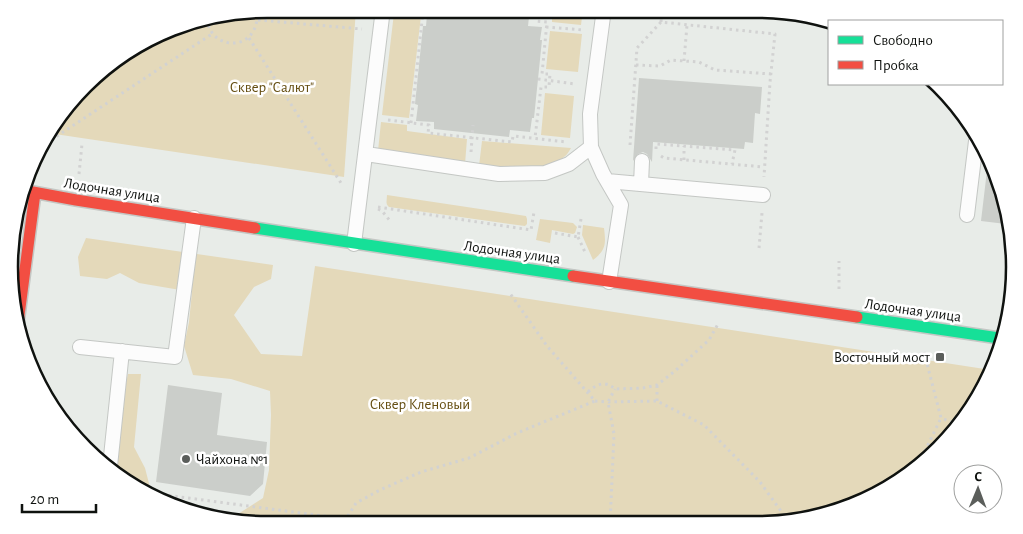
<svg xmlns="http://www.w3.org/2000/svg" width="1023" height="534" font-family="'Alegreya Sans',sans-serif">
<rect width="100%" height="100%" fill="#e8ece8"/>
<path fill="#e4d9ba" d="M267,9H356L344,177L48,133L52,124L110,62L184,23Z
M527,9H583L581,25L552,22V12Z
M714,9H773L798,16V21L713,12Z
M394,13L421,16L409,118L382,115Z
M550,31L582,34L578,72L546,69Z
M545,93L574,96L570,138L541,135Z
M381,122L407,125V131L467,139L465,164L378,151Z
M482,141L571,148C569,151 567,155 564,157C544,175 504,168 479,166Z
M387,195L526,216L527,219V224L525,226L389,207C385,204 387,200 387,195Z
M540,219L573,223L577,227L575,233L573,234L552,230L550,243L536,240Z
M583,225L604,228C606,244 606,250 593,260L582,235Z
M86,238L273,265L271,279L254,287L234,315L261,354L302,356L315,266L991,370L987,381L950,437L913,472L855,506L790,523L250,525L189,508L238,514L263,498L269,470L271,415L270,391L231,379L193,375L184,346L189,322L192,292L139,283L120,273L107,279L80,276L78,257Z
M128,374H141L134,447L145,468L153,499L108,464Z"/>
<path fill="#cbceca" d="M443,9L529,17L528,26L542,27L540,40H542L534,118H532L530,132L510,130L509,137L434,129V122L416,121L418,105L415,104L423,26H426L427,15L443,16Z
M639,78L762,87L760,114L755,113L753,143L745,142L744,149L653,142L652,162L647,154L643,152L638,154L633,161Z
M988,162L1001,184L1006,224L981,221Z
M168,385L222,393L217,435L267,442L263,484L250,496L156,482Z"/>
<g fill="none" stroke-linecap="round" stroke-linejoin="round">
<defs>
<path id="lane" d="M604,9L590,114L591,147L603,174L621,205L609,282
M366,154L499,174L545,173L569,164L591,147
M607,181L763,195
M641,184L642,161
M967,215L976,141
M354,244L383,9
M80,347L175,357L194,218
M110,466L122,351"/>
<path id="fast" d="M255,228L573,276
M857,317L999,338"/>
<path id="jam" d="M22,190L76,200L255,228
M573,276L857,317
M18,323L35,193"/>
</defs>
<use href="#lane" stroke="#c4c7c4" stroke-width="16"/>
<use href="#fast" stroke="#c4c7c4" stroke-width="14"/>
<use href="#jam" stroke="#c4c7c4" stroke-width="14"/>
<path stroke="#d2d2d2" stroke-width="3" stroke-dasharray="2.5 4" stroke-linecap="butt" d="M480,9L536,14V21L547,22L542,74H550L549,87H541L535,138
M402,10L438,13L439,9
M207,19C211,53 261,52 257,10
M258,20L362,29
M661,22L662,9
M546,27L583,30
M249,38L341,183
M684,61L687,25
M636,65L660,66L671,60L684,61L699,62L715,70L771,74
M538,79L575,84
M388,120L429,125L428,133L512,142L513,136L567,142
M411,123L423,12
M51,140L212,34
M51,140L53,123
M630,145L637,48L661,22L775,34L770,82L764,177
M656,149V144L735,150L732,164
M471,152L473,125
M661,156L664,158L764,167
M684,160V146
M79,174L82,144
M378,207L531,230L534,212
M378,209L382,211L391,222
M555,233L578,237L581,219
M578,237L585,252
M759,248L762,213
M839,289V261
M924,352L941,418L959,425
M588,392C597,384 605,380 615,389L643,388L657,385L675,371L709,340L718,324
M595,401L608,402L657,401L704,425L760,482L786,518
M657,401V385
M905,477L923,455L941,418
M143,492L346,519L356,503L380,490L421,472L469,458L517,433L595,401L547,346L509,292
M346,519L387,524
M725,523L727,521L786,518L801,520
M610,524L614,434L608,402L615,389"/>
<use href="#lane" stroke="#fcfcfc" stroke-width="14"/>
<use href="#fast" stroke="#16e098" stroke-width="11"/>
<use href="#jam" stroke="#f24e42" stroke-width="11"/>
</g>
<g fill="#5b5e5b" stroke="#fff" stroke-width="2">
<rect x="935" y="352" width="10" height="10" rx="2.5"/>
<circle cx="186" cy="459" r="5"/>
</g>
<g text-anchor="middle" stroke-width="5" stroke-linejoin="round" paint-order="stroke">
<g font-size="15" fill="#654e11" stroke="#fff">
<text x="272" y="92">Сквер "Салют"</text>
<text x="420" y="409">Сквер Кленовый</text>
</g>
<g font-size="15" fill="#0f120f" stroke="#fff">
<text transform="translate(112 190) rotate(9)" y="5">Лодочная улица</text>
<text transform="translate(512 252) rotate(8)" y="5">Лодочная улица</text>
<text transform="translate(913 310) rotate(8)" y="5">Лодочная улица</text>
</g>
<g font-size="15" fill="#0f120f" stroke="#fff" text-anchor="end">
<text x="930" y="362">Восточный мост</text>
<text x="196" y="464" text-anchor="start">Чайхона №1</text>
</g>
</g>
<path d="M0 0H1023V534H0ZM267 18H757A249 249 0 0 1 1006 267V267A249 249 0 0 1 757 516H267A249 249 0 0 1 18 267V267A249 249 0 0 1 267 18Z" fill="#fff" fill-rule="evenodd"/>
<path fill="none" stroke="#0f120f" stroke-width="2.5" d="M267 18H757A249 249 0 0 1 1006 267V267A249 249 0 0 1 757 516H267A249 249 0 0 1 18 267V267A249 249 0 0 1 267 18Z"/>
<rect x="828" y="20" width="175" height="65" fill="#ffffff" stroke="#9fa09f"/>
<rect x="838" y="36" width="25" height="8" fill="#16e098" stroke="#9fa09f"/>
<text x="873" y="45" font-size="15" fill="#0f120f">Свободно</text>
<rect x="838" y="61" width="25" height="8" fill="#f24e42" stroke="#9fa09f"/>
<text x="873" y="70" font-size="15" fill="#0f120f">Пробка</text>
<g transform="translate(978 489) rotate(1)"><circle r="24" fill="#ffffff" stroke="#9fa09f"/>
<path d="M0-4L9 19L0 12L-9 19Z" fill="#5b5e5b"/>
<text y="-8" font-size="14" font-weight="bold" text-anchor="middle" fill="#0f120f">С</text>
</g>
<path d="M22 504v8h74v-8" fill="none" stroke="#0f120f" stroke-width="2.5"/>
<text x="30" y="504" font-size="15" fill="#0f120f" stroke="#ffffff" stroke-width="4" paint-order="stroke">20 m</text>
</svg>
